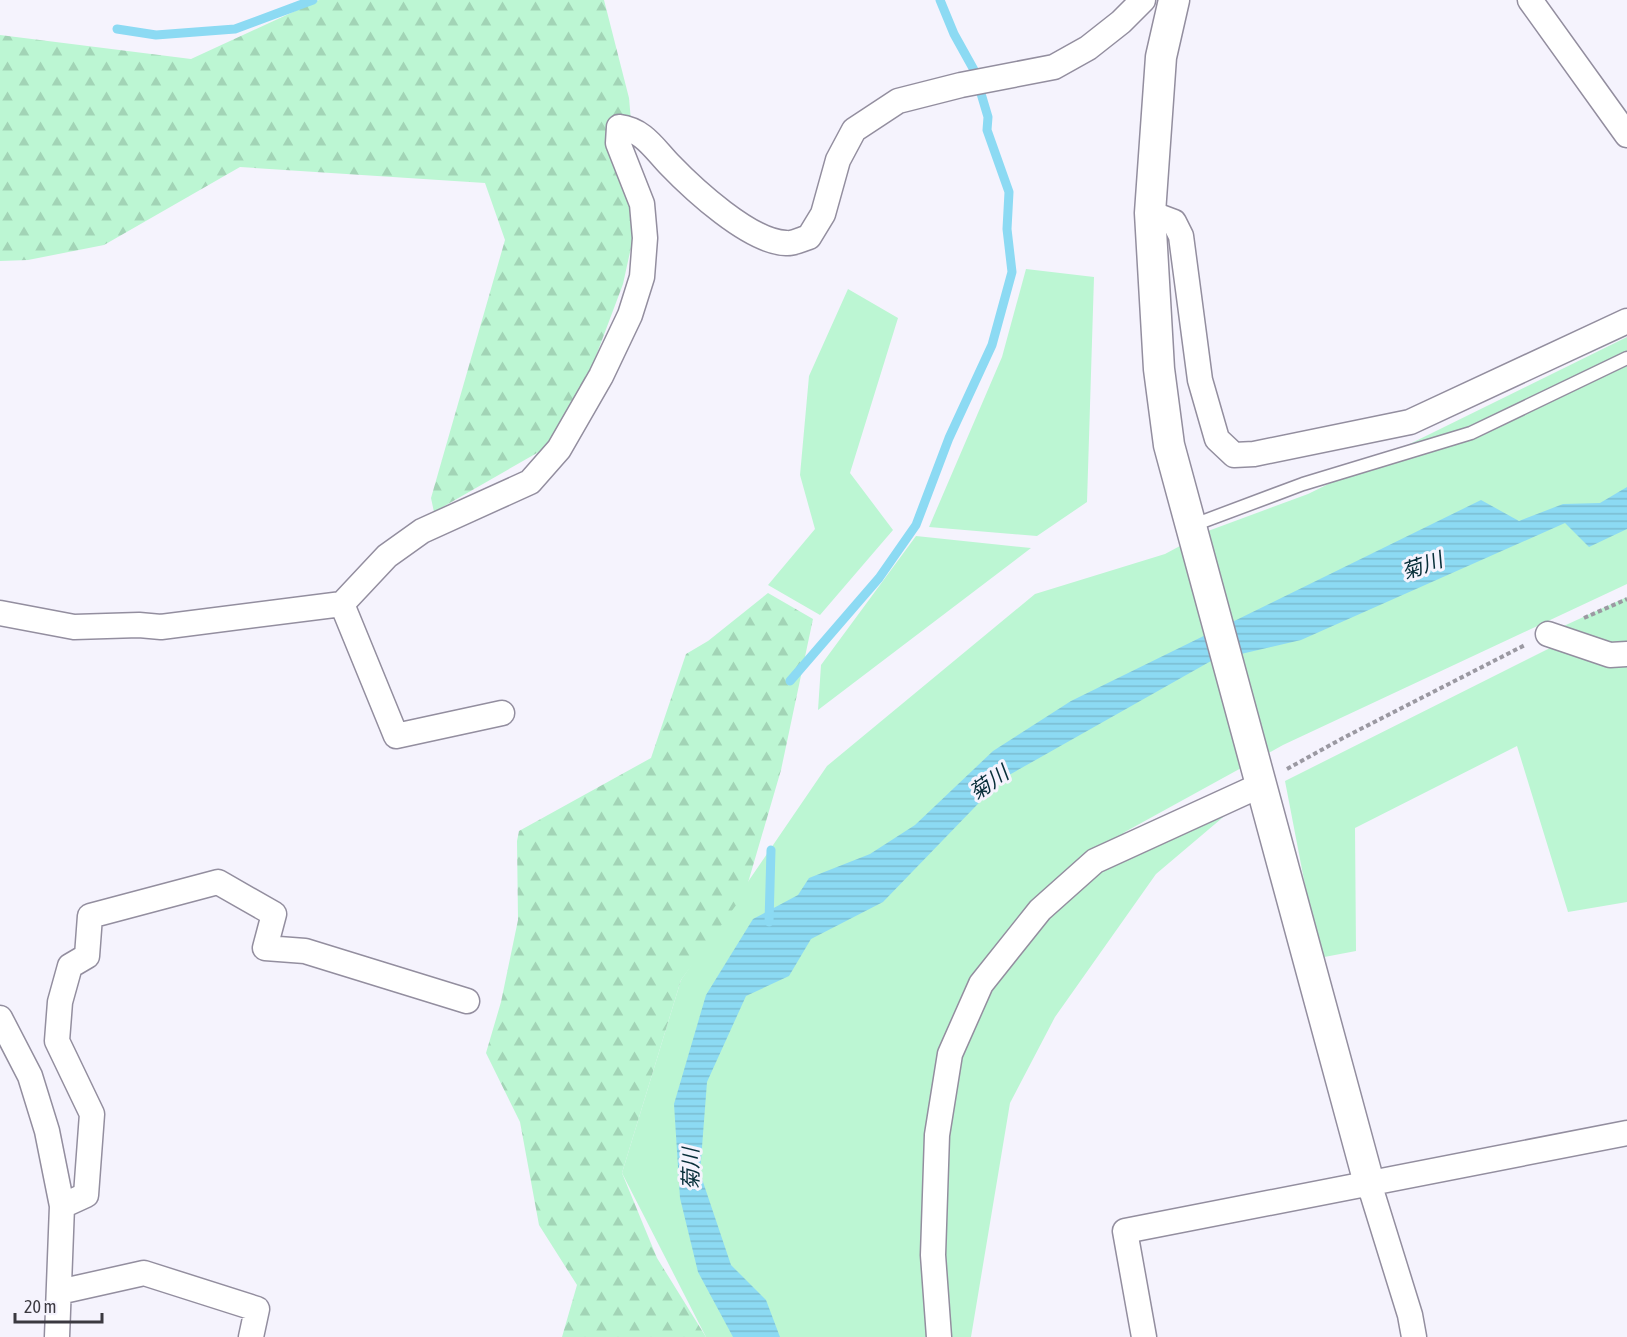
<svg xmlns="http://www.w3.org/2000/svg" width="1627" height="1337" font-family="'Asap Condensed','Noto Sans JP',sans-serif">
<defs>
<pattern id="forest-firs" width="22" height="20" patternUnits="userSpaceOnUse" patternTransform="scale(1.5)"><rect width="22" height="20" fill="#bcf6d3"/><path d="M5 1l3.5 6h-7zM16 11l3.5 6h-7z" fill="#a2d4b6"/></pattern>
<pattern id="water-rules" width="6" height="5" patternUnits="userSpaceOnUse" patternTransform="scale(1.5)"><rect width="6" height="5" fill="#8cdaf3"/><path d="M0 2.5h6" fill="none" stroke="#7abcd1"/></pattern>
</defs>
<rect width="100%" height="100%" fill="#f5f3fd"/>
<path fill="#bcf6d3" d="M1026,269L1094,277L1087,502L1037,536L929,527L1002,357Z
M848,289L898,318L850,473L893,530L820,615L768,585L815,529L800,475L809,376Z
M1627,337V584L1283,745L1123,833L1228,813L1156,874L1055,1017L1010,1103L971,1337H706L622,1173L681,980L827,766L1035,594L1165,554L1208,531L1308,494Z
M916,536L1031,548L818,710L821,665Z
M1627,597V648L1555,630Z
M1558,644L1627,662V902L1568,912L1517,746L1355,828L1356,951L1319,958L1285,781Z"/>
<path fill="url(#forest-firs)" d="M319,0H604L629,98L639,211L623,284L593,364L551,445L434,512L431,498L505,240L485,183L240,167L104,245L28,260L0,261V35L191,59Z
M768,593L813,619L781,770L745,893L681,980L622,1173L657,1258L706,1337H562L577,1285L539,1225L520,1122L486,1053L501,1002L518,920L517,841L519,831L651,758L686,654L708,641Z"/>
<path fill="url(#water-rules)" d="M1627,487V529L1589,547L1565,523L1301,640L1211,661L1002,779L883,902L811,939L789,976L746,996L707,1082L700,1173L731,1265L766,1300L780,1337H733L698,1272L680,1198L674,1104L706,995L753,919L798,895L809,878L870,854L915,825L993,751L1071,701L1481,500L1519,521L1563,504L1600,503Z"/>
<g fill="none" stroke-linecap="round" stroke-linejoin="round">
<path stroke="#8cdaf3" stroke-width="9" d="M117,29L156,35L235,29L313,0
M790,681L879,578L916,525L949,438L992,345L1012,272L1007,229L1009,192L987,130L988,117L974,70L954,34L940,0
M769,922L771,850"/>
<defs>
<path id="service" d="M1191,526L1303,484L1471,433L1627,358"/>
<path id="minor" d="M1530,0L1627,135
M1150,213L1174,222L1181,236L1200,380L1217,439L1234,455L1254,454L1410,422L1627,321
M342,604L396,736L502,713
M0,613L74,627L139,625L161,627L342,604L387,556L422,531L530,482L559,449L601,376L630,315L642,277L645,238L642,204L618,143L619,127C643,130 653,147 669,164C693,189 750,242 786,243C793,244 802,239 809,237L823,214L838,160L854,130L898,101L961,85L1054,67L1088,48L1121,22L1143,0
M1548,634L1610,655L1627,654
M0,1018L30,1076L47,1131L62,1206L57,1337
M1369,1183L1410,1315L1414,1337
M62,1206L86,1195L92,1114L57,1041L60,1002L70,966L87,956L90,916L218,882L274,914L265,948L305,951L467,1001
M59,1292L144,1273L257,1309L251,1337
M939,1337L933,1255L937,1135L950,1054L981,984L1040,910L1095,861L1261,785
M1144,1337L1125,1231L1627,1133"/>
<path id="tertiary" d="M1174,0L1161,57L1150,213L1159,369L1169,445L1369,1183"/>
</defs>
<use href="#service" stroke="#938e9f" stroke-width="15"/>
<use href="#minor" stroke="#938e9f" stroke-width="27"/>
<use href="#tertiary" stroke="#938e9f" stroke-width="33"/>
<path stroke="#9b99a2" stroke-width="4" stroke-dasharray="4.5 3" stroke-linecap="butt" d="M1584,618L1627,599
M1287,769L1343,738L1525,645"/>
<use href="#service" stroke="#fff" stroke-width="12"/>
<use href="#minor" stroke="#fff" stroke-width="24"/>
<use href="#tertiary" stroke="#fff" stroke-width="30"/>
</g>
<g text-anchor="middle" stroke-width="6" stroke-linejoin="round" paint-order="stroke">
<g font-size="21" font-style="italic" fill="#072e39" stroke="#f5f3fd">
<text transform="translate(1422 566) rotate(-19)" y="7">菊川</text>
<text transform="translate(989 783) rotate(-35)" y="7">菊川</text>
<text transform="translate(691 1169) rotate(-90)" y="7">菊川</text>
</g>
</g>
<path d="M15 1313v9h87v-9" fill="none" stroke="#3b3940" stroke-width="3"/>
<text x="24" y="1313" font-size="18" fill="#3b3940" stroke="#f5f3fd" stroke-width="4.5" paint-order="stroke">20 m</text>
</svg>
